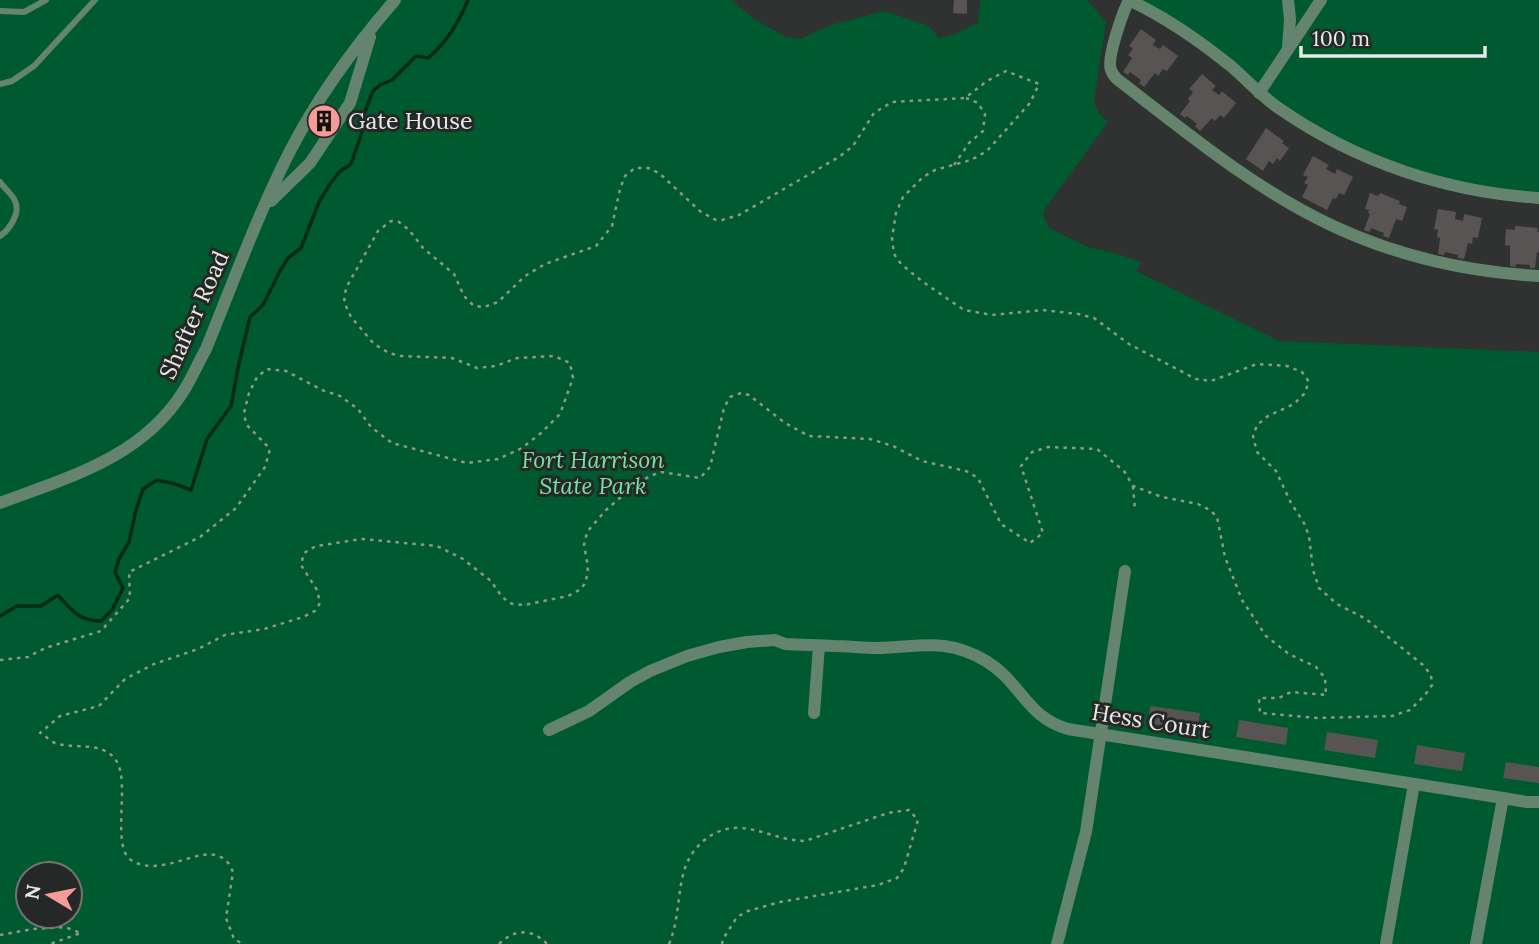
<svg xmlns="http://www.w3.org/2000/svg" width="1539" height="944" font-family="Lora,serif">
<rect width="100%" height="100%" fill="#2f3230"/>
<path fill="#005a2f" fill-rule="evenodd" d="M0,0H732L752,18L786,37L800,39L831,25L884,11L929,26L939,38L955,34L978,23L980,0H1087L1106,22L1094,102L1099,114L1108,122L1046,207L1043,214L1049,228L1090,248L1111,252L1141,262L1136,271L1279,341L1539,352V944H0ZM28,874H70V916H28Z
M1129,0H1539V198L1482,192L1347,149Z"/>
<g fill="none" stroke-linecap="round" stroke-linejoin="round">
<path stroke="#002b13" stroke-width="3.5" d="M0,616L17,606H41L58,595C72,611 80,621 101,621L112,610L123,588L115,572L119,559L129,542L136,510L143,489L157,480L175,484L191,490L207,439L231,406L238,368L250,317L263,305L280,271L288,258L301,248L319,202L330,184L339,172L351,164L362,132L364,114L373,91L380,85L392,80L416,56L428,58C446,43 459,22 468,0"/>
</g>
<path fill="#585453" d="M954,0H967V14L953,13Z
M1141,29L1156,40L1153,45L1160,49L1163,45L1178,56L1167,71L1163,69L1158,76L1155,73L1144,87L1139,83L1141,80L1130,72L1128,75L1123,72L1132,58L1128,55L1133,49L1129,46Z
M1202,74L1216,86L1212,90L1219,95L1222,91L1236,103L1224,118L1220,115L1215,121L1212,118L1200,131L1195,126L1197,124L1187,116L1185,118L1180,114L1190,101L1188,99L1193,92L1189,89Z
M320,113L332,122L328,128L315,120Z
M1266,128L1284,141L1282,143L1289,148L1280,161L1277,158L1273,164L1269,161L1263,171L1246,159Z
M1313,156L1329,165L1326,169L1335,174L1337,169L1353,177L1344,195L1339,193L1336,199L1333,198L1327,210L1302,197L1308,185L1304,183L1308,177L1303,175Z
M1370,193L1378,196L1380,193L1400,201L1399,204L1407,207L1402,221L1396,219L1389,238L1383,236L1384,233L1371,228L1370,232L1364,230L1370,214L1368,213L1369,210L1365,209Z
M1438,209L1456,212L1455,219L1463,221L1464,214L1482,218L1478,238L1473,237L1472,244L1468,243L1464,259L1458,258V255L1445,252L1444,255L1438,254L1440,238L1437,237L1438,230L1434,229Z
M1515,226L1538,228L1537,232H1539V253L1537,252L1535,268H1530V265L1516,264V267L1510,266V246L1505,245L1506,229L1515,230Z
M1150,706L1200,713L1197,731L1148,723Z
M1239,720L1288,728L1286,745L1236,737Z
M1327,732L1378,740L1375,758L1324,750Z
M1417,745L1465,753L1462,771L1414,764Z
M1506,762L1539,767V783L1503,778Z"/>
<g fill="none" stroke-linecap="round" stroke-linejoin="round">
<path stroke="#919492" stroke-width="2.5" stroke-dasharray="3.5 5" stroke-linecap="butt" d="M954,165L969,143L983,131L985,114L978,103L966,98
M1133,486L1135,510
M0,660L28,657L45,648L101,631L130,598L129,572L200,537L236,508L265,467L270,449L246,424L244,413L249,393L257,377L267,369L286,371L322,390L340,396L358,409L371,427L392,443L467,463L498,459L522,448L541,433L560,414L573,378L570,363L554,356L517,358L496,366L477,368L452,358L401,356L389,353L374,344L351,317L344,302L346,288L378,231L391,221L399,222L409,230L423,248L454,274L464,296L474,306L484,307L498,302L525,276L545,264L596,246L612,226L620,189L625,176L635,168H648L659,173L701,212L716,220H722L739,215L839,157L853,146L874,113L892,102L965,98L987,81L1006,71L1039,84L1030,103L987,151L971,160L935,170L923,177L903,197L896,213L892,238L894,254L901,264L923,282L964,310L992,315L1043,310L1078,314L1094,318L1129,344L1196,379L1211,381L1257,364L1287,366L1302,372L1309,382L1304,394L1294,404L1268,416L1257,425L1253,436L1257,452L1276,471L1291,503L1304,523L1309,536L1313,570L1319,588L1337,604L1366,619L1423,665L1431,675L1432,685L1425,695L1410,710L1392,716L1317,718L1260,713L1259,698H1279L1291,692L1326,695L1325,678L1316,667L1289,654L1266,636L1242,600L1225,557L1217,517L1210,510L1198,504L1162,497L1133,486L1124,471L1097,449L1048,447L1032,452L1021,466L1043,533L1030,543L1001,524L978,478L966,471L922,461L893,446L870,439L809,436L785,423L749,395L741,393L730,397L724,408L710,467L700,478L661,472L650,476L635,485L606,510L587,532L584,545L588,567L586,582L581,589L568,596L524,605L512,604L502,597L491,581L463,559L437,546L362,539L316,546L304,553L301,565L317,590L320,603L315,611L303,617L264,629L225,635L198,649L154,664L125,679L99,706L60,716L40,733C46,736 52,743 58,744C78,749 105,741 117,762C130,784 111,847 131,860C162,880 202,842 224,859C228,861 231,868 233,872L226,918L234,939L243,944
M0,935L33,929L65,927L81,933L50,944
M499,944C514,929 532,928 547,944
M669,944C679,920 677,899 683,875C689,848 713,826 741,828C764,830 783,841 805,841L888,813L909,810L918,820L904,868L897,878L878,885L780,902L748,911L737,917L723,939L722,944"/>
<path stroke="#64846e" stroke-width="6" d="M0,11L24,12L46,0
M0,84L12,81L34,66L95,0
M0,182C4,188 12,194 15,201C21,213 9,230 0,236"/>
<path stroke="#64846e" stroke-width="12" d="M1129,0C1123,12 1106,59 1111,70C1112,73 1115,77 1117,79C1186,132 1254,189 1333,226C1397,256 1469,272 1539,276
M1129,0C1167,18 1200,41 1232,67C1248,81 1262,97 1280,109C1357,162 1446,192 1539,198
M1288,48L1290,19L1288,0
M1259,93L1321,0
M271,201L310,163L350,103L370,37
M0,503C69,477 141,458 183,392C192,378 198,363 206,349C233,283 257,216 289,153C317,98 355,46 395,0
M814,713L819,646
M549,730L589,711L630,682L650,671L687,656L719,647L747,642L775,640L785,644C801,645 818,645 834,646C848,646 862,648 877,648C920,647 946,637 986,661C1021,682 1026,717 1068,729L1503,798
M1057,944L1086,832L1125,571
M1386,944L1414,784
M1476,944L1503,798L1527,802H1539"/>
</g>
<defs>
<symbol id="building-disc" viewBox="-11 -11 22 22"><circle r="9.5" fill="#f59c96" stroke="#252826"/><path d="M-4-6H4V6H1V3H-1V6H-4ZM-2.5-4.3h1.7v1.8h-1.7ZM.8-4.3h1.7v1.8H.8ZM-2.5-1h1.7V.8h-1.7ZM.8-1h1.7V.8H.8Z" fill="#111"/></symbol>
</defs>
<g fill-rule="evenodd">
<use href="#building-disc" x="305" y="102" width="38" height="38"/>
</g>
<g text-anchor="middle" stroke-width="6" stroke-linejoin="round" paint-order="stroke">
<g font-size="23" fill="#e7e9e8" stroke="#252826" text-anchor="start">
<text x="348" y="129">Gate House</text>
</g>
<g font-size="23" fill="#e7e9e8" stroke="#252826">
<text transform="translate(194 315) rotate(-66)" y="8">Shafter Road</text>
<text transform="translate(1151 721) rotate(9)" y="8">Hess Court</text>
</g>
<g font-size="23" font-style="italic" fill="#75e39f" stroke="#252826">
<text x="593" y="468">Fort Harrison<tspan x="593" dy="26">State Park</tspan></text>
</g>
</g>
<g transform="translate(49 895) rotate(280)"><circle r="33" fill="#252826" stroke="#737574" stroke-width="2"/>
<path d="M0-5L12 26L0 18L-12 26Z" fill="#f59c96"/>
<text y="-10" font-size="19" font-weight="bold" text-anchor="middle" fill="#e7e9e8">N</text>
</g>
<path d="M1301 46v10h184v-10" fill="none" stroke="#e7e9e8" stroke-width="3.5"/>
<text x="1312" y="46" font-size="21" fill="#e7e9e8" stroke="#252826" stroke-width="5" paint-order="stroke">100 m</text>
</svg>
